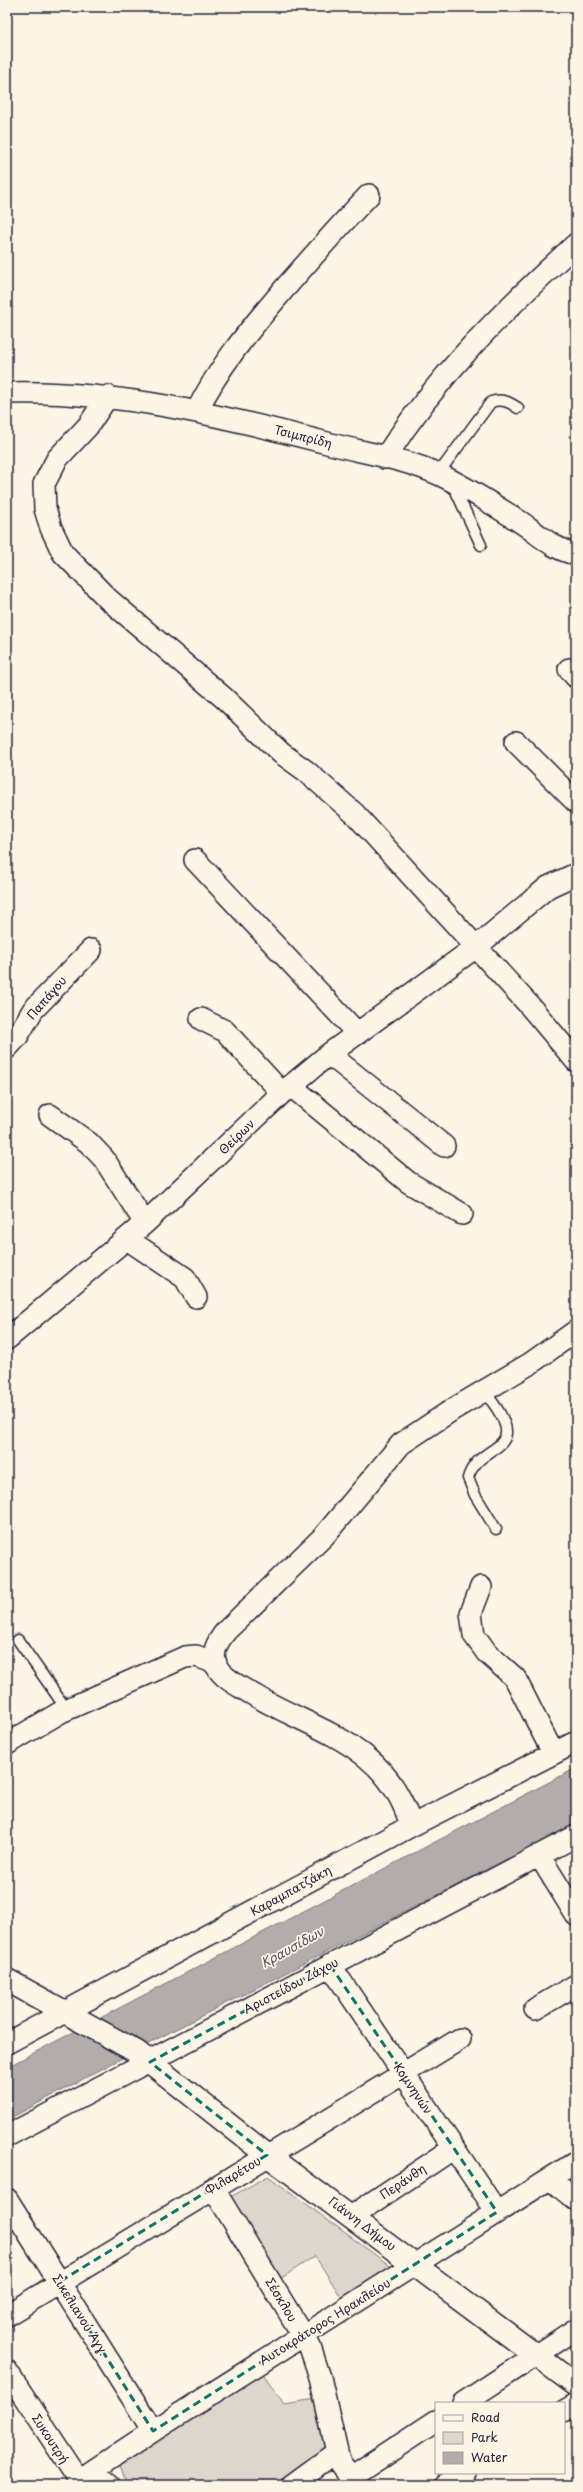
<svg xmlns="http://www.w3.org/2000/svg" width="583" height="2492" font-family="'Playpen Sans',sans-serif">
<rect width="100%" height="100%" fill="#fcf5e5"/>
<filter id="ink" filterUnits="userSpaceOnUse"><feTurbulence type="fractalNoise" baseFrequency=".025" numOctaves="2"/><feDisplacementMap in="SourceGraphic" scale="8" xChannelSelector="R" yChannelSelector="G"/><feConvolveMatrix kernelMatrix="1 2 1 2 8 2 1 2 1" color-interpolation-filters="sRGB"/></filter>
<g filter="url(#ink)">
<path fill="#dcd6cc" stroke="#7f7c84" d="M268,2176L393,2268L343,2300L315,2256L277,2281L227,2199Z
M262,2372L284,2404L316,2399L327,2449L280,2485H127L119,2464Z"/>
<path fill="#b2adab" stroke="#78757e" d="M576,1768V1824L176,2029L7,2120V2067Z"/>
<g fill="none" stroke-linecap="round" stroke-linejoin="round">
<defs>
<path id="lane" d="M438,474L491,402C502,398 509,402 518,408
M453,485L481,545
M483,1390C538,1456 479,1439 468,1478L475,1495L496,1529
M18,1640L67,1710"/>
<path id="street" d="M7,393C119,390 223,416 331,444C366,453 405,459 438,474C467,487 495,506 522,523C540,535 554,550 576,554
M108,396L88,426L57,459L44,484L45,509L51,528L63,553L108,599L224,698L281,753L306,771L355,814L529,1005L576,1061
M197,411C220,364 252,327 285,288C313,256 340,225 369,195
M385,458C439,373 503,311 576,244
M569,669L576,677
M516,742L576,802
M195,860L357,1033
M201,1019L225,1031L282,1093
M7,1048L17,1037L33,1010L91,950
M329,1054L444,1146
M291,1086L408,1182L462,1214
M50,1115L89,1143L104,1159L145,1223
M127,1239L185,1278L196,1297
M7,1339L145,1223L282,1093L329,1054L476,947L548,887L576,874
M481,1587L471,1613L474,1635L487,1653L515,1678L553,1753
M7,1744L61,1712L185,1657L196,1656L216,1663
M411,1826C387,1741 312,1731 247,1691C237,1685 223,1678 217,1667C210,1653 218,1641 226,1631L324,1536L401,1444L452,1410L531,1363L576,1331
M539,1855L576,1915
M330,1965L497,2212
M535,2009L576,1985
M7,2043L411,1826L576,1742
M7,2136L576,1836
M550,2179L576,2200
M213,2188L310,2347L320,2377L339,2461L357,2485
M7,2199L153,2431
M352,2216L454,2148
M7,2315L460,2039
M7,2371L75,2474L101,2479L109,2485
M463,2403L576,2329
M564,2411L576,2404
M351,2477L436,2421
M77,2485L91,2472L153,2431L576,2162
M292,2485L337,2452
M446,2485L465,2473"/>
<path id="secondary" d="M7,1980L137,2052L267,2155L576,2385"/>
</defs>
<use href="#lane" stroke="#22223b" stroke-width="13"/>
<use href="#street" stroke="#22223b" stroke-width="24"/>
<use href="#secondary" stroke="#22223b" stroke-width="25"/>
<use href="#lane" stroke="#fcf5e5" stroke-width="10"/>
<use href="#street" stroke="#fcf5e5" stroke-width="21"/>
<use href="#secondary" stroke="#fcf5e5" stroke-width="22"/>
</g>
</g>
<path fill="none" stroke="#0f766e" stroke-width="3" stroke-dasharray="8 5" stroke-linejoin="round" d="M330,1965L497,2212L153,2431L59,2282L267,2155L150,2062Z"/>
<g text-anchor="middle" stroke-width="3.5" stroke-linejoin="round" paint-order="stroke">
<g font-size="12" fill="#22223b" stroke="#fcf5e5">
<text transform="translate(303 437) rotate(14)" y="4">Τσιμπρίδη</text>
<text transform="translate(47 998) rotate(-49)" y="4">Παπάγου</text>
<text transform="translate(237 1137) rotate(-44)" y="4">Θείρων</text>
<text transform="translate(291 1891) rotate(-29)" y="4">Καραμπατζάκη</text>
<text transform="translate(291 1986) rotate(-28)" y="4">Αριστείδου Ζάχου</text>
<text transform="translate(413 2089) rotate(56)" y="4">Κομνηνών</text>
<text transform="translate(233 2176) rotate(-31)" y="4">Φιλαρέτου</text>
<text transform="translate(403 2182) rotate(-34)" y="4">Περάνθη</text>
<text transform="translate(362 2224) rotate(37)" y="4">Γιάννη Δήμου</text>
<text transform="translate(281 2300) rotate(59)" y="4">Σέσκλου</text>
<text transform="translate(80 2315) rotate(58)" y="4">Σικελιανού Άγγ.</text>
<text transform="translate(325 2322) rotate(-32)" y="4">Αυτοκράτορος Ηρακλείου</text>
<text transform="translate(50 2439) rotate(57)" y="4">Συκουτρή</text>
</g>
<g font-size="13" font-style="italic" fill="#545362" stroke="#fcf5e5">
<text transform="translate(292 1947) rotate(-29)" y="5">Κραυσίδων</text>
</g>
</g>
<rect width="583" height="2492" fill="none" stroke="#fcf5e5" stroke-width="24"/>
<rect x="12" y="12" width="559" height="2468" fill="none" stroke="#22223b" stroke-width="1.5" filter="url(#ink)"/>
<rect x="435" y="2402" width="130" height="72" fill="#fcf5e5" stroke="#a5a1a1"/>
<rect x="443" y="2415" width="20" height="6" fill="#fcf5e5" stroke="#a5a1a1"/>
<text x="471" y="2422" font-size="12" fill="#22223b">Road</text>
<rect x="443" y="2432" width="20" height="12" fill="#dcd6cc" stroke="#a5a1a1"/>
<text x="471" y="2442" font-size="12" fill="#22223b">Park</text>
<rect x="443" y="2452" width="20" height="12" fill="#b2adab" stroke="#a5a1a1"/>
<text x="471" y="2462" font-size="12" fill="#22223b">Water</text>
</svg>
